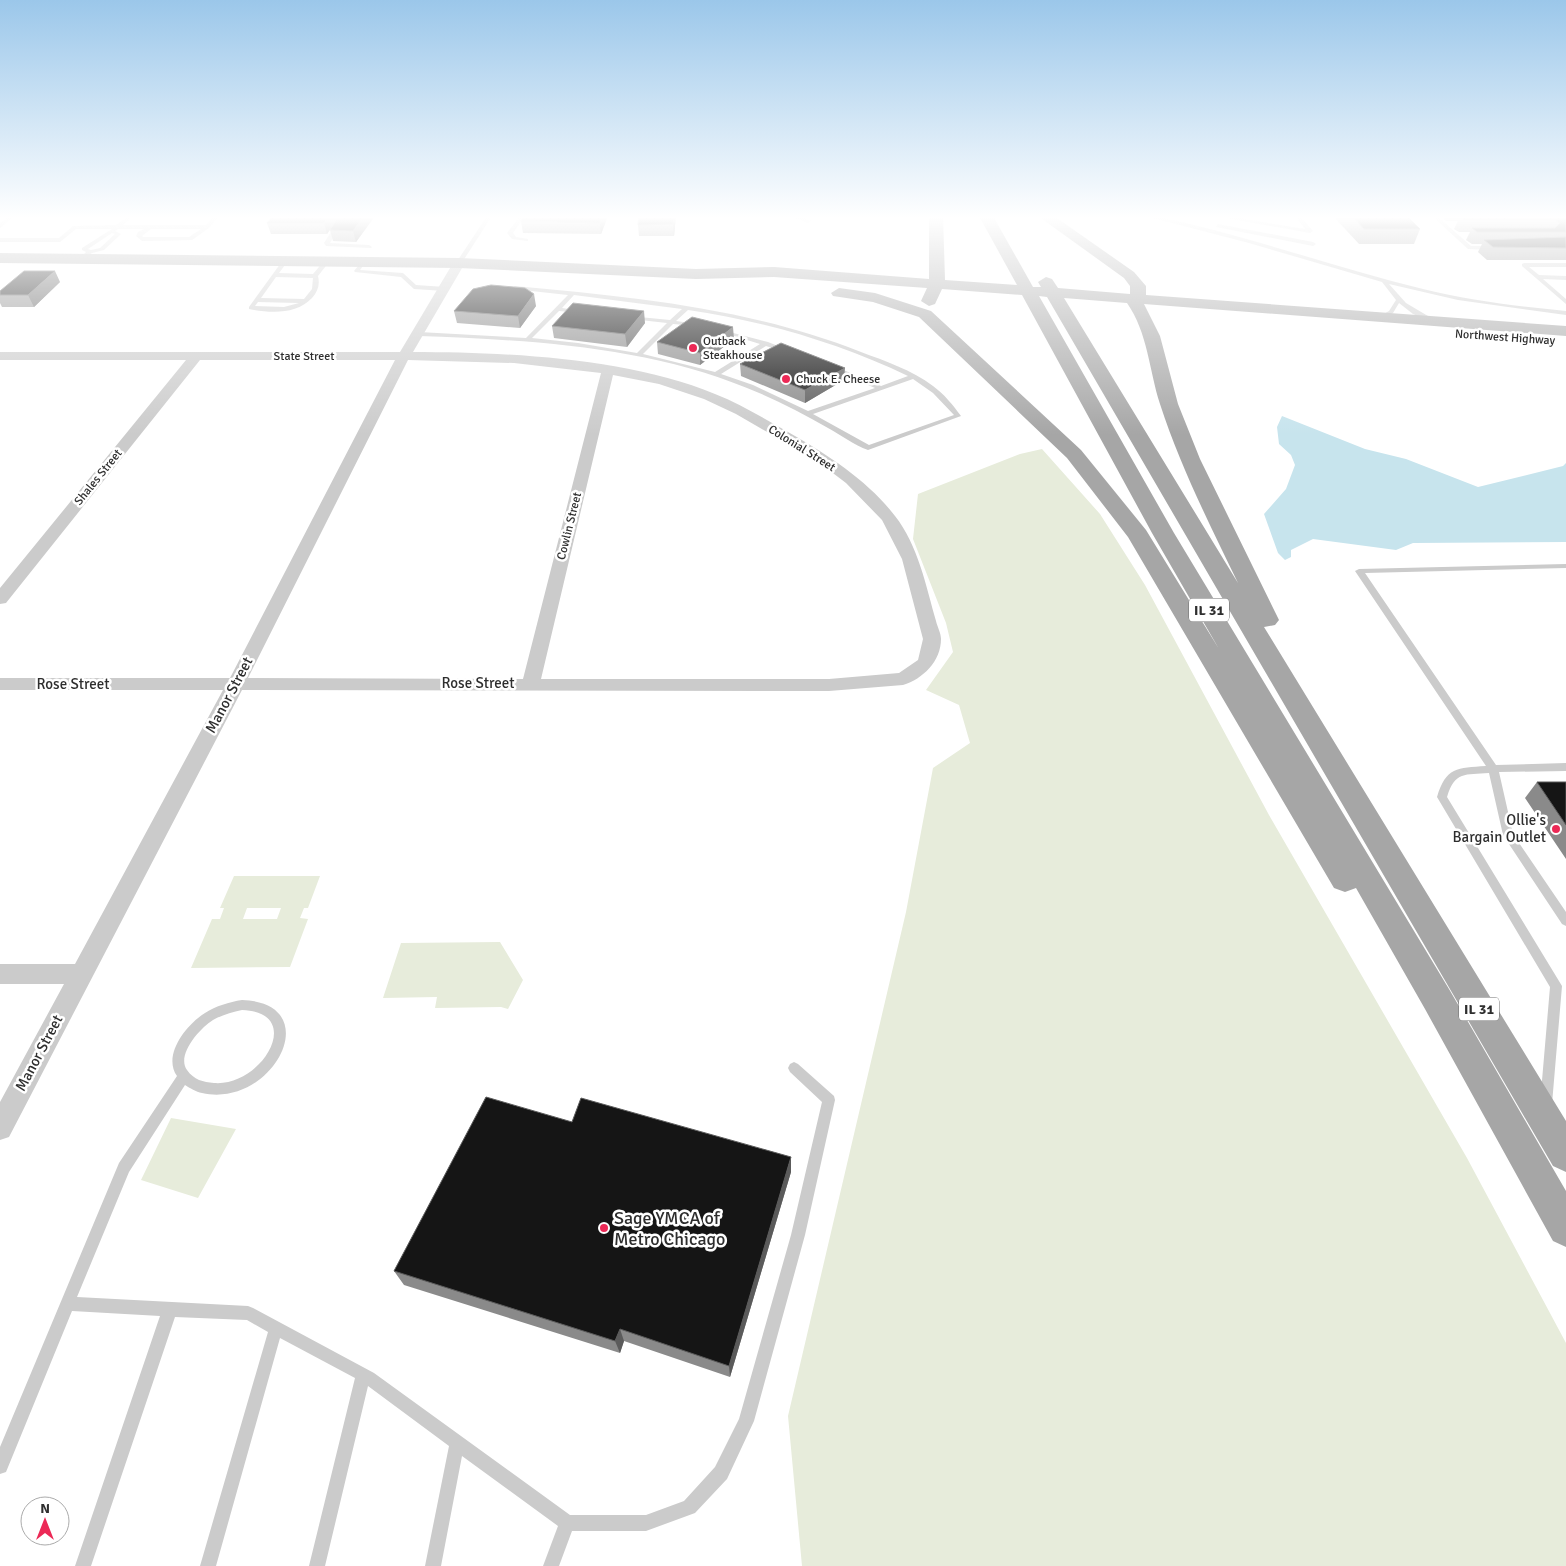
<svg xmlns="http://www.w3.org/2000/svg" width="1566" height="1566" font-family="Signika,sans-serif">
<rect width="100%" height="100%" fill="#fff"/>
<path fill="#e7ecdb" fill-rule="evenodd" d="M1042,449L1100,514L1145,585L1269,815L1467,1158L1566,1343V1566H802L788,1416L906,912L933,768L970,743L959,705L926,690L953,652L946,623L913,539L918,494L1020,454Z
M234,876H320L308,908H304L300,918L308,919L290,967L191,968L212,919H220L224,908H220ZM247,908H281L277,919H243Z
M500,942L523,980L508,1009L501,1007L435,1008L437,997L383,998L401,943Z
M171,1118L236,1129L198,1198L141,1180Z"/>
<path fill="#c7e4ed" d="M1282,416L1365,449L1406,459L1478,487L1563,466L1566,463V542L1413,543L1396,550L1313,539L1291,550V557L1285,560L1278,553L1264,514L1286,489L1295,465L1291,455L1279,444L1277,427Z"/>
<g fill="none" stroke-linecap="round" stroke-linejoin="round">
<path fill="#cbcbcb" fill-rule="evenodd" d="M10,216H15L0,228V223Z
M128,216H133L123,225H206L214,216H219L209,228L192,240L142,241L136,236L138,232L144,229H118L115,231L121,234L104,250L92,253L86,257L83,255L86,252L82,250V248L112,229H76L60,242H0V238H59L73,226L116,225ZM151,229H201L189,237H143L142,236ZM112,233L115,234L100,248L91,250L88,249Z
M341,216H346L330,243L369,245L372,247L371,248L326,246L324,243Z
M487,216H492L461,264H457L456,263Z
M520,216H525L513,233L516,237L528,239V241L512,239L507,233Z
M790,216H798L811,221L808,223Z
M1145,216H1155C1246,235 1333,267 1423,289C1470,301 1518,306 1566,311V315L1458,300L1389,284L1406,303L1433,319L1430,321L1413,314L1399,303L1393,313L1380,320L1377,318L1378,317L1389,311L1396,300L1382,282L1249,243Z
M1215,216H1227L1305,229L1295,216H1300L1313,231L1310,233Z
M1432,216H1437L1471,246H1493L1496,248L1493,250L1468,249Z
M1218,224L1313,242L1316,244L1313,246L1216,227Z
M283,260L288,261L279,273L313,274L324,261L329,262L318,276C320,285 318,291 312,298C296,315 270,313 249,309V307ZM276,277L313,278L312,289L304,299L261,298ZM258,302L299,303L284,307L255,306Z
M363,260L366,262L360,270L403,273L416,285L445,287L448,289L445,291L414,289L401,277L355,272L354,271Z
M1524,263H1566V267H1529L1539,275L1566,276V280L1543,279L1566,299V304L1522,266V264Z
M515,286C633,297 750,308 861,352C885,361 912,370 933,386C944,394 953,405 961,416L868,450C854,445 841,435 828,428C802,413 775,399 747,388C644,346 529,340 419,336L416,334L419,332L526,338L568,295L513,289L512,288ZM574,295L682,309L670,320L629,316V318L631,319L667,323L637,353L578,343L532,338L559,311L582,313V311L562,308ZM688,310C764,321 839,343 908,376L881,386L834,366H830V368L875,388L808,411L753,385L721,374L766,346L785,352L788,350L768,342L718,329V331L760,344L715,372L643,354L673,324L698,326V324L676,321ZM913,379L933,393L954,415L869,445L813,414Z
M1566,564V568L1365,573L1496,765L1566,763V771L1499,772L1513,834L1566,912V926L1562,924L1503,835L1489,773C1465,775 1455,771 1447,797L1562,986L1552,1104L1551,1108L1546,1110L1541,1108L1540,1104L1550,987L1437,797C1446,767 1457,768 1486,766L1355,571L1359,569Z
M242,1000C328,1003 273,1109 202,1093C196,1092 190,1088 185,1085L129,1172L77,1297L248,1306L253,1308L374,1373L570,1515H646L684,1501L715,1467L739,1419L791,1235L822,1102L790,1072L788,1068L790,1064L794,1062L798,1064L834,1096L835,1100L805,1235L754,1421L727,1479L695,1513L646,1531H572L559,1566H543L558,1526L462,1456L441,1566H425L449,1446L368,1386L325,1566H309L355,1378L280,1338L216,1566H200L268,1332L247,1320L175,1317L91,1566H75L160,1316L72,1311L6,1472L0,1474V1447L119,1163L177,1076C162,1055 187,1024 205,1013C216,1006 229,1002 242,1000ZM242,1010C306,1012 262,1087 214,1083C203,1082 194,1080 187,1070C176,1055 200,1028 213,1020C222,1015 232,1012 242,1010Z"/>
<path fill="#cbcbcb" fill-rule="evenodd" d="M459,260L465,263L413,352C505,352 628,358 715,394C743,405 768,421 795,436C831,457 869,482 895,516C918,545 926,586 936,621C937,626 941,633 941,639C941,661 923,679 903,685L829,691L242,690L9,1137L0,1140V1102L64,984H0V964H75L223,690H0V678H230L395,360H200L6,603L0,604V588L186,360H0V352H400L453,263ZM408,360L514,363L601,373L523,679L248,678ZM613,375L659,384L704,399L736,414L817,461L846,483L882,520L902,559L923,639L918,660L899,673L829,679H541Z"/>
<path fill="#a6a6a6" fill-rule="evenodd" d="M929,216H943L945,280L1017,285L979,216H993L1033,287H1041L1038,282L1046,277L1052,279L1058,288L1130,294V286L1124,278L1038,216H1054L1134,272L1146,286V295L1566,326V336L1144,304L1160,336L1178,404L1200,459L1279,620L1275,625L1264,627L1566,1121V1172L1553,1166L1047,297L1039,296L1174,533L1449,989L1566,1191V1247L1553,1241L1425,1009L1356,888L1345,892L1334,888L1128,537L1067,458L919,317L873,302L833,296L831,293L839,288L875,293L931,311L1081,450L1146,530L1219,649L1152,533L1022,295L942,289L935,304L929,306L921,301L927,288L774,277L696,279L459,268L0,263V253L459,258L696,269L774,267L929,279ZM1064,298L1127,303C1148,333 1149,370 1160,404C1180,466 1210,525 1238,583Z"/>
</g>
<path fill="#8a8a8a" d="M273,216H375L356,242L333,241L330,230L327,234H271L267,223Z
M524,216H608L601,234L523,233L521,221Z
M639,216H676L674,236H639L638,225Z
M1333,216H1407L1420,229L1414,244H1359Z
M1440,216H1529L1528,218H1533L1531,216H1566V260H1487L1478,252L1482,244H1472L1466,240L1470,232H1459L1454,229L1458,221H1446Z
M60,282L34,307H2L0,303V291Z
M536,306L520,328L457,323L454,311Z
M645,323L627,347L554,338L552,326Z
M734,339L700,365L658,354L657,342Z
M740,364L844,380L805,403L741,376Z
M1537,782H1566V859L1525,798Z
M572,1122L791,1172L730,1377L624,1341L620,1353L404,1285L394,1271Z"/>
<path fill="#5b5b5b" d="M329,216H339L327,234L324,223Z
M364,216H375L356,242L353,231Z
M602,216H608L601,234L600,223Z
M674,216H676L674,236L673,224Z
M55,271L60,282L34,307L28,295Z
M534,294L536,306L520,328L518,316Z
M644,311L645,323L627,347L625,334Z
M733,327L734,339L700,365V353Z
M845,368L844,380L805,403V390Z
M791,1157V1172L730,1377L729,1366Z
M620,1329L624,1341L620,1353L615,1341Z"/>
<path fill="#151515" stroke="#5b5b5b" d="M273,216H329L324,223H267Z
M338,216H364L353,231L330,230Z
M524,216H602L600,223L521,221Z
M639,216H674L673,224L638,225Z
M1352,216H1407L1420,229H1364Z
M1547,216H1566V232H1477L1472,228H1555L1560,223L1555,220H1464L1460,217L1545,218Z
M1566,237V248L1493,247L1484,240Z
M24,271H55L28,295H0V291Z
M491,285L525,288L534,294L518,316L454,311L473,289Z
M573,303L644,311L625,334L552,326Z
M692,317L733,327L700,353L657,342Z
M781,343L845,368L805,390L740,364Z
M1537,782H1566V825Z
M486,1097L572,1122L581,1098L791,1157L729,1366L620,1329L615,1341L394,1271Z"/>
<linearGradient id="sky" x2="0" y2="1"><stop stop-color="#9bc7ea"/><stop offset="0.5" stop-color="#fff"/><stop offset="1" stop-color="#fff" stop-opacity="0"/></linearGradient>
<rect width="1566" height="435" fill="url(#sky)"/>
<g fill="#ec2956" stroke="#fff" stroke-width="2">
<circle cx="693" cy="348" r="5"/>
<circle cx="786" cy="379" r="5"/>
<circle cx="1556" cy="829" r="5"/>
<circle cx="604" cy="1228" r="5"/>
</g>
<g text-anchor="middle" stroke-width="5" stroke-linejoin="round" paint-order="stroke">
<g font-size="12" fill="#2e2e2e" stroke="#fff">
<text transform="translate(1505 337) rotate(4)" y="4">Northwest Highway</text>
<text x="304" y="360">State Street</text>
<text transform="translate(802 448) rotate(32)" y="4">Colonial Street</text>
<text transform="translate(98 477) rotate(-51)" y="4">Shales Street</text>
<text transform="translate(569 526) rotate(-76)" y="4">Cowlin Street</text>
</g>
<g font-size="12" fill="#2e2e2e" stroke="#fff" text-anchor="start">
<text x="703" y="345">Outback<tspan x="703" dy="14">Steakhouse</tspan></text>
<text x="796" y="383">Chuck E. Cheese</text>
</g>
<g fill="#fff" stroke="#6d6d6d" stroke-width="1">
<rect x="1189" y="598.5" width="40" height="23" rx="4"/>
<rect x="1459" y="997.5" width="40" height="23" rx="4"/>
</g>
<g font-size="14" font-weight="bold" fill="#2e2e2e">
<text x="1209" y="615">IL 31</text>
<text x="1479" y="1014">IL 31</text>
</g>
<g font-size="15" fill="#2e2e2e" stroke="#fff">
<text x="478" y="688">Rose Street</text>
<text x="73" y="689">Rose Street</text>
<text transform="translate(229 695) rotate(-62)" y="5">Manor Street</text>
<text transform="translate(39 1053) rotate(-62)" y="5">Manor Street</text>
</g>
<g font-size="15" fill="#2e2e2e" stroke="#fff" text-anchor="end">
<text x="1546" y="825">Ollie's<tspan x="1546" dy="17">Bargain Outlet</tspan></text>
</g>
<g font-size="18" fill="#2e2e2e" stroke="#fff" text-anchor="start">
<text x="614" y="1224">Sage YMCA of<tspan x="614" dy="21">Metro Chicago</tspan></text>
</g>
</g>
<g transform="translate(45 1521)"><circle r="24" fill="#ffffff" stroke="#ababab"/>
<path d="M0-4L9 19L0 12L-9 19Z" fill="#ec2956"/>
<text y="-8" font-size="14" font-weight="bold" text-anchor="middle" fill="#2e2e2e">N</text>
</g>
</svg>
